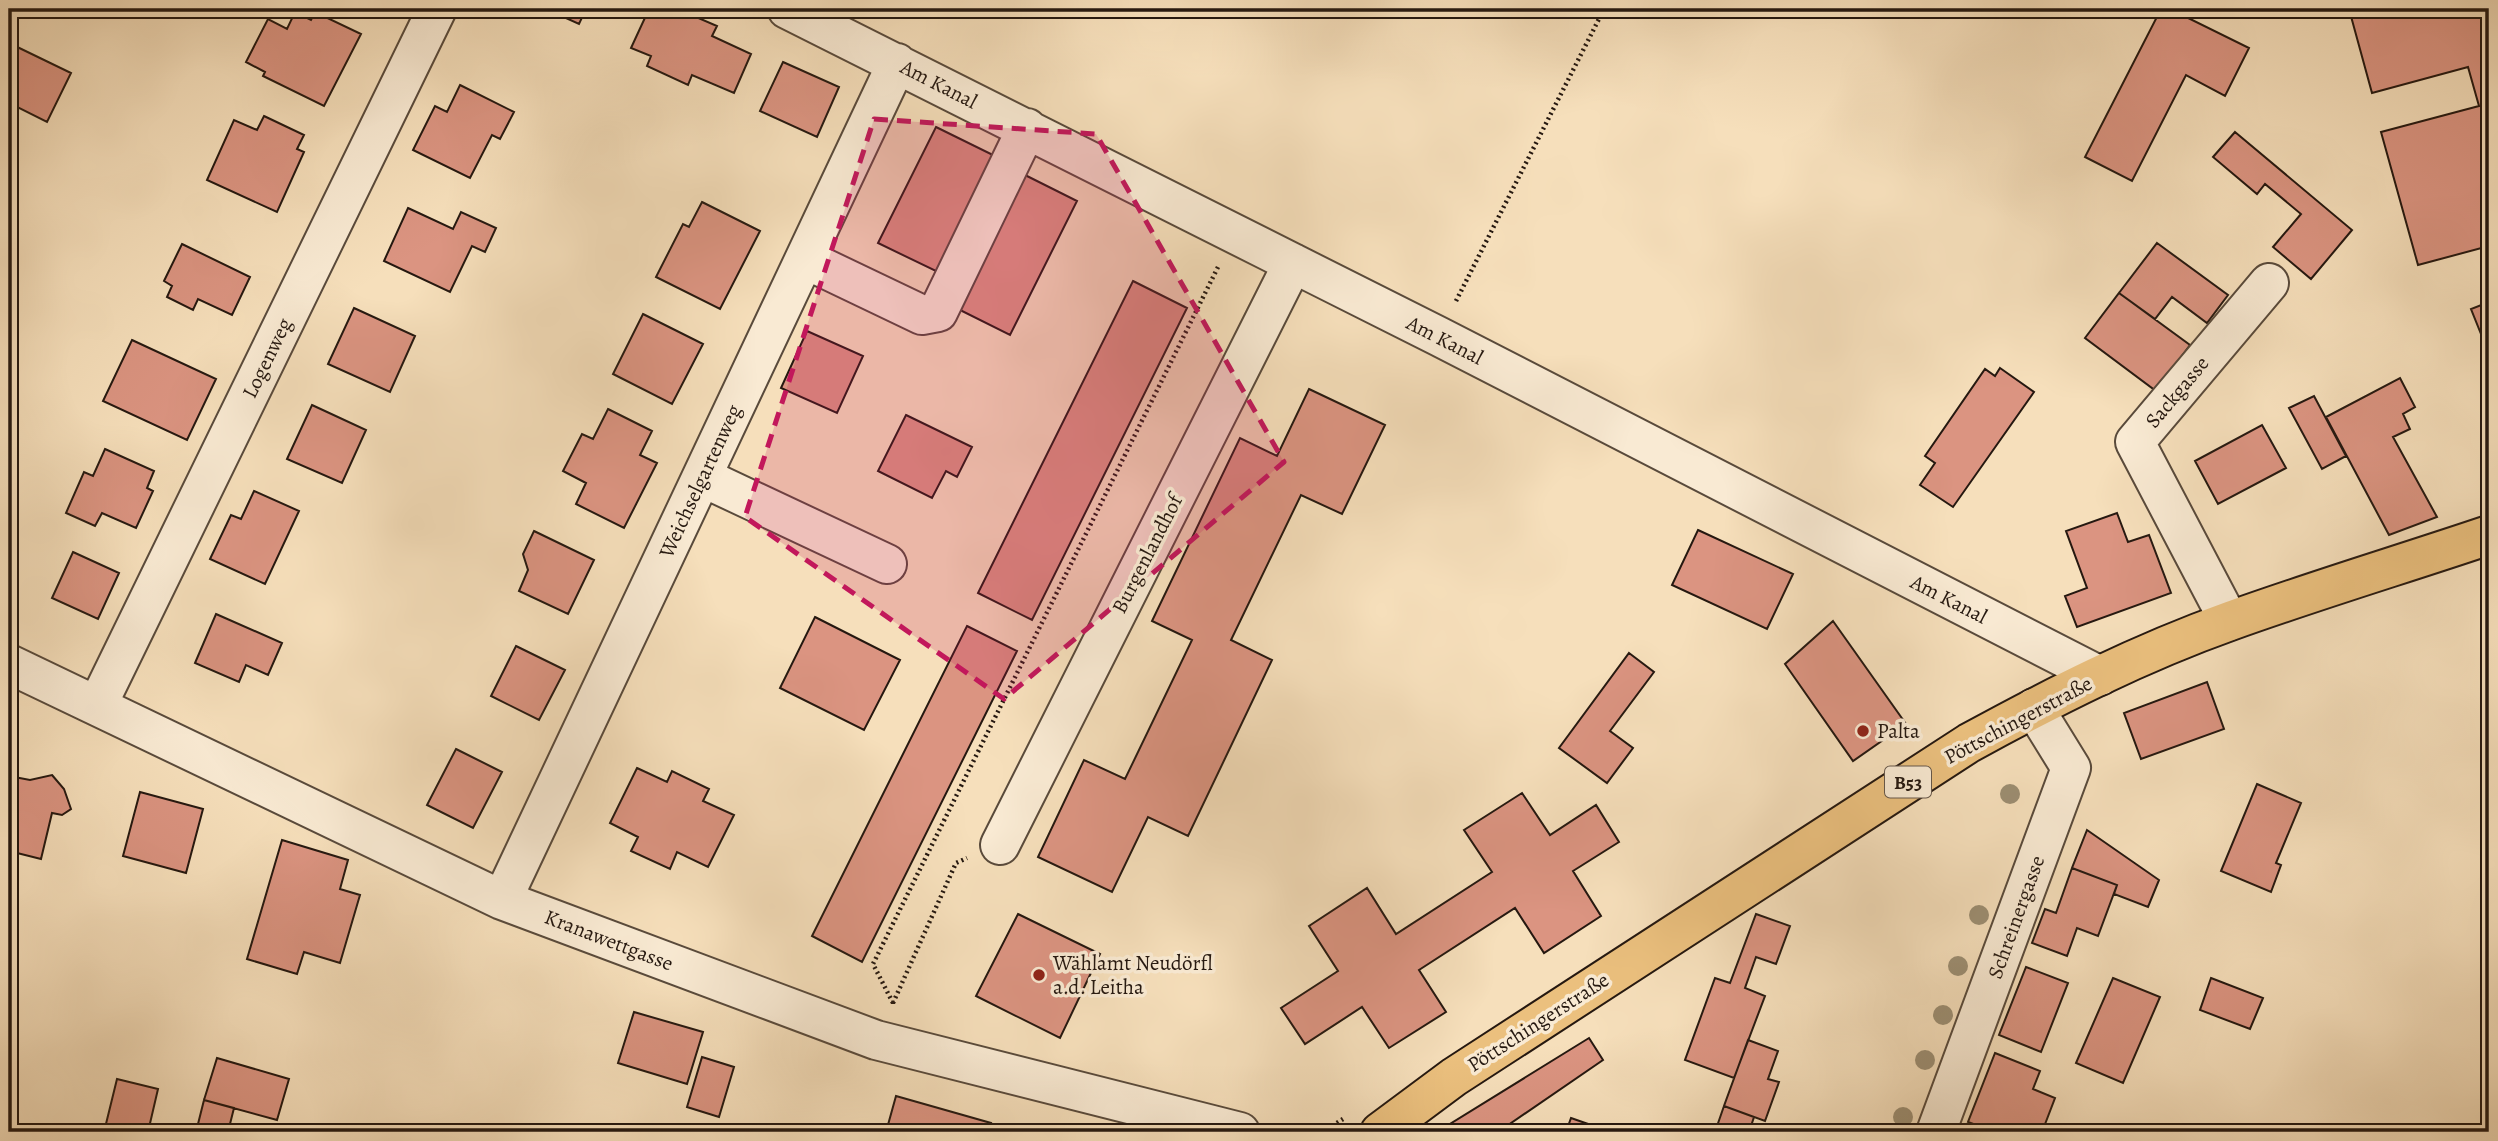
<svg xmlns="http://www.w3.org/2000/svg" width="2498" height="1141" font-family="Alegreya,serif">
<rect width="100%" height="100%" fill="#f6dfbb"/>
<filter id="stains"><feTurbulence type="fractalNoise" baseFrequency=".00286" numOctaves="4"/><feColorMatrix values="0 0 0 0 .2 0 0 0 0 .09 0 0 0 0 .02 0 0 0 .5 -.17"/></filter>
<radialGradient id="worn" r=".72"><stop offset=".6" stop-color="#630" stop-opacity="0"/><stop offset="1" stop-color="#630" stop-opacity=".3"/></radialGradient>
<path fill="#db9481" stroke="#251810" stroke-width="2" d="M546,9H586L579,24Z
M649,9H658L677,17L680,10L717,26L712,36L751,54L734,93L692,75L688,85L647,66L651,56L631,48Z
M2161,9H2170L2249,48L2225,96L2186,75L2132,181L2085,157Z
M2349,9H2483L2489,32V246L2418,265L2381,132L2479,106L2468,67L2372,93Z
M295,12L311,20L315,12L361,34L324,106L263,76L265,72L246,62L268,19L287,29Z
M9,43L71,73L47,122L9,103Z
M783,62L839,87L817,137L760,111Z
M460,85L514,112L500,139L492,135L470,178L413,150L435,106L447,112Z
M264,116L304,135L297,149L304,152L277,212L207,180L234,120L257,130Z
M936,127L997,157L940,273L878,243Z
M2235,132L2352,230L2311,279L2273,247L2301,214L2265,184L2257,194L2213,157Z
M1023,174L1077,201L1010,335L956,308Z
M702,202L760,231L720,309L656,277L683,224L689,227Z
M408,208L453,229L461,212L496,228L485,252L472,246L450,292L384,261Z
M2157,243L2228,295L2207,323L2172,297L2155,319L2119,293Z
M182,244L250,277L232,315L198,299L193,310L167,297L172,286L164,281Z
M1133,281L1187,308L1032,620L978,593Z
M2119,293L2190,345L2156,391L2085,338Z
M2489,302V354L2471,309Z
M354,308L415,336L390,392L328,364Z
M643,314L703,344L672,404L613,374Z
M807,331L863,356L837,413L781,388Z
M132,340L216,379L187,440L103,401Z
M2000,368L2034,392L1953,507L1920,485L1935,463L1925,456L1985,369L1995,376Z
M2400,378L2415,407L2403,414L2410,429L2393,437L2437,517L2389,535L2326,417Z
M1309,389L1385,425L1342,514L1301,495L1231,640L1272,660L1188,836L1148,817L1112,892L1038,857L1084,760L1125,779L1192,640L1152,621L1240,438L1277,456Z
M2314,396L2346,456L2322,469L2289,408Z
M312,405L366,430L342,483L287,459Z
M608,409L652,431L640,455L657,463L624,528L576,504L586,483L563,471L582,434L593,439Z
M906,415L972,447L957,477L946,471L932,498L878,471Z
M2262,425L2286,468L2218,504L2195,461Z
M105,449L154,471L147,488L153,491L136,528L102,513L95,526L66,513L84,472L93,476Z
M254,491L299,511L265,584L210,559L231,515L241,519Z
M2117,513L2128,542L2149,535L2171,593L2077,627L2065,596L2087,588L2066,531Z
M1698,530L1793,574L1767,629L1672,585Z
M534,531L594,560L568,614L519,591L528,570L523,554Z
M73,552L119,573L98,619L52,598Z
M216,614L282,643L268,675L246,665L239,682L195,663Z
M815,617L900,660L864,730L780,688Z
M1833,621L1906,724L1853,761L1785,664Z
M967,626L1017,651L862,962L812,936Z
M516,646L565,670L539,720L491,696Z
M1629,653L1654,672L1610,731L1633,748L1607,783L1559,748Z
M2207,682L2224,729L2141,759L2124,713Z
M456,749L502,772L473,828L427,805Z
M637,768L667,782L672,771L709,789L703,801L734,815L708,867L677,852L670,869L631,851L638,837L610,823Z
M52,775L64,789L71,809L62,815L52,813L41,859L9,851V776L30,780Z
M2257,784L2301,803L2276,863L2281,865L2271,892L2221,871Z
M140,792L203,809L186,873L123,856Z
M1522,793L1550,835L1596,805L1619,842L1573,871L1601,916L1544,953L1515,908L1419,970L1446,1012L1389,1048L1362,1007L1305,1044L1281,1008L1338,971L1309,926L1367,888L1396,934L1492,872L1464,830Z
M2087,830L2159,880L2148,907L2114,894L2117,885L2072,868Z
M282,840L348,860L340,889L360,895L340,963L304,952L297,974L247,959Z
M2072,868L2117,885L2098,936L2077,928L2067,956L2032,943L2045,909L2056,913Z
M1018,914L1100,954L1060,1038L976,996Z
M1756,914L1790,926L1776,964L1756,957L1745,988L1765,996L1734,1078L1685,1060L1715,978L1730,983Z
M2026,967L2068,983L2041,1052L1999,1035Z
M2113,978L2160,997L2123,1083L2076,1063Z
M2211,978L2263,998L2250,1029L2200,1010Z
M634,1012L703,1032L687,1084L618,1063Z
M1589,1038L1603,1060L1498,1132H1437Z
M1748,1040L1778,1051L1768,1079L1779,1082L1765,1121L1724,1106Z
M1995,1053L2040,1071L2033,1089L2055,1098L2042,1132H1995L1968,1122Z
M702,1057L734,1067L719,1117L687,1107Z
M217,1058L289,1079L277,1120L204,1100Z
M117,1079L158,1089L148,1132H104Z
M896,1096L991,1123L988,1132H886Z
M204,1100L234,1108L228,1132H196Z
M1724,1106L1754,1117L1749,1132H1715Z
M1571,1118L1611,1132H1566Z"/>
<g fill="none" stroke-linecap="round" stroke-linejoin="round">
<defs>
<path id="minor" d="M787,9L1438,336L2100,676
M805,259L922,315L938,312L1027,128
M702,477L887,564
M2229,621L2135,442L2269,283
M9,664L502,900L876,1040L1240,1132
M97,706L437,9
M1000,845L1293,263
M502,900L897,63
M1936,1132L2071,768L2034,708"/>
<path id="major" d="M1380,1132L1454,1077L1969,743C2053,697 2140,653 2230,621C2316,590 2403,564 2489,535"/>
</defs>
<use href="#minor" stroke="#594a3b" stroke-width="42"/>
<use href="#major" stroke="#251810" stroke-width="42"/>
<path stroke="#251810" stroke-width="4.5" stroke-dasharray="2 3.5" stroke-linecap="butt" d="M1456,301L1604,9
M893,1003L873,964L1218,267
M893,1003L956,863L967,858
M1323,1132L1343,1119"/>
<use href="#minor" stroke="#f9ead3" stroke-width="38"/>
<use href="#major" stroke="#ebc07e" stroke-width="38"/>
</g>
<g fill="#9c8e72">
<circle cx="2010" cy="794" r="10"/>
<circle cx="1979" cy="915" r="10"/>
<circle cx="1958" cy="966" r="10"/>
<circle cx="1943" cy="1015" r="10"/>
<circle cx="1925" cy="1060" r="10"/>
<circle cx="1903" cy="1117" r="10"/>
</g>
<path fill="#c2185b" fill-opacity="0.2" stroke="#c2185b" stroke-width="5" stroke-dasharray="14 9" stroke-linejoin="round" d="M874,119L1096,134L1284,462L1004,699L745,517Z"/>
<g fill="#8f2418" stroke="#f9ead3" stroke-width="2.5">
<circle cx="1863" cy="731" r="7"/>
<circle cx="1039" cy="975" r="7"/>
</g>
<g text-anchor="middle" stroke-width="7" stroke-linejoin="round" paint-order="stroke">
<rect fill="#f9ead3" stroke="#65574a" stroke-width="2" x="1885" y="766.5" width="46" height="31" rx="5"/>
<g font-size="19" font-weight="bold" fill="#251810">
<text x="1908" y="789">B53</text>
</g>
<g font-size="21" fill="#251810" stroke="#f9ead3">
<text transform="translate(939 84) rotate(27)" y="7">Am Kanal</text>
<text transform="translate(1445 340) rotate(27)" y="7">Am Kanal</text>
<text transform="translate(267 358) rotate(-64)" y="7">Logenweg</text>
<text transform="translate(2177 392) rotate(-50)" y="7">Sackgasse</text>
<text transform="translate(700 481) rotate(-65)" y="7">Weichselgartenweg</text>
<text transform="translate(1147 554) rotate(-63)" y="7">Burgenlandhof</text>
<text transform="translate(1949 599) rotate(27)" y="7">Am Kanal</text>
<text transform="translate(2018 720) rotate(-28)" y="7">Pöttschingerstraße</text>
<text transform="translate(2016 917) rotate(-70)" y="7">Schreinergasse</text>
<text transform="translate(609 940) rotate(21)" y="7">Kranawettgasse</text>
<text transform="translate(1538 1022) rotate(-33)" y="7">Pöttschingerstraße</text>
</g>
<g font-size="21" fill="#251810" stroke="#f9ead3" text-anchor="start">
<text x="1877" y="738">Palta</text>
<text x="1053" y="970">Wählamt Neudörfl<tspan x="1053" dy="24">a.d. Leitha</tspan></text>
</g>
</g>
<rect width="2498" height="1141" fill="none" stroke="#f6dfbb" stroke-width="35"/>
<rect x="10" y="10" width="2477" height="1120" fill="none" stroke="#251810" stroke-width="3.5"/>
<rect x="18" y="18" width="2463" height="1106" fill="none" stroke="#251810" stroke-width="2"/>
<rect width="100%" height="100%" filter="url(#stains)"/>
<rect width="100%" height="100%" fill="url(#worn)"/>
</svg>
